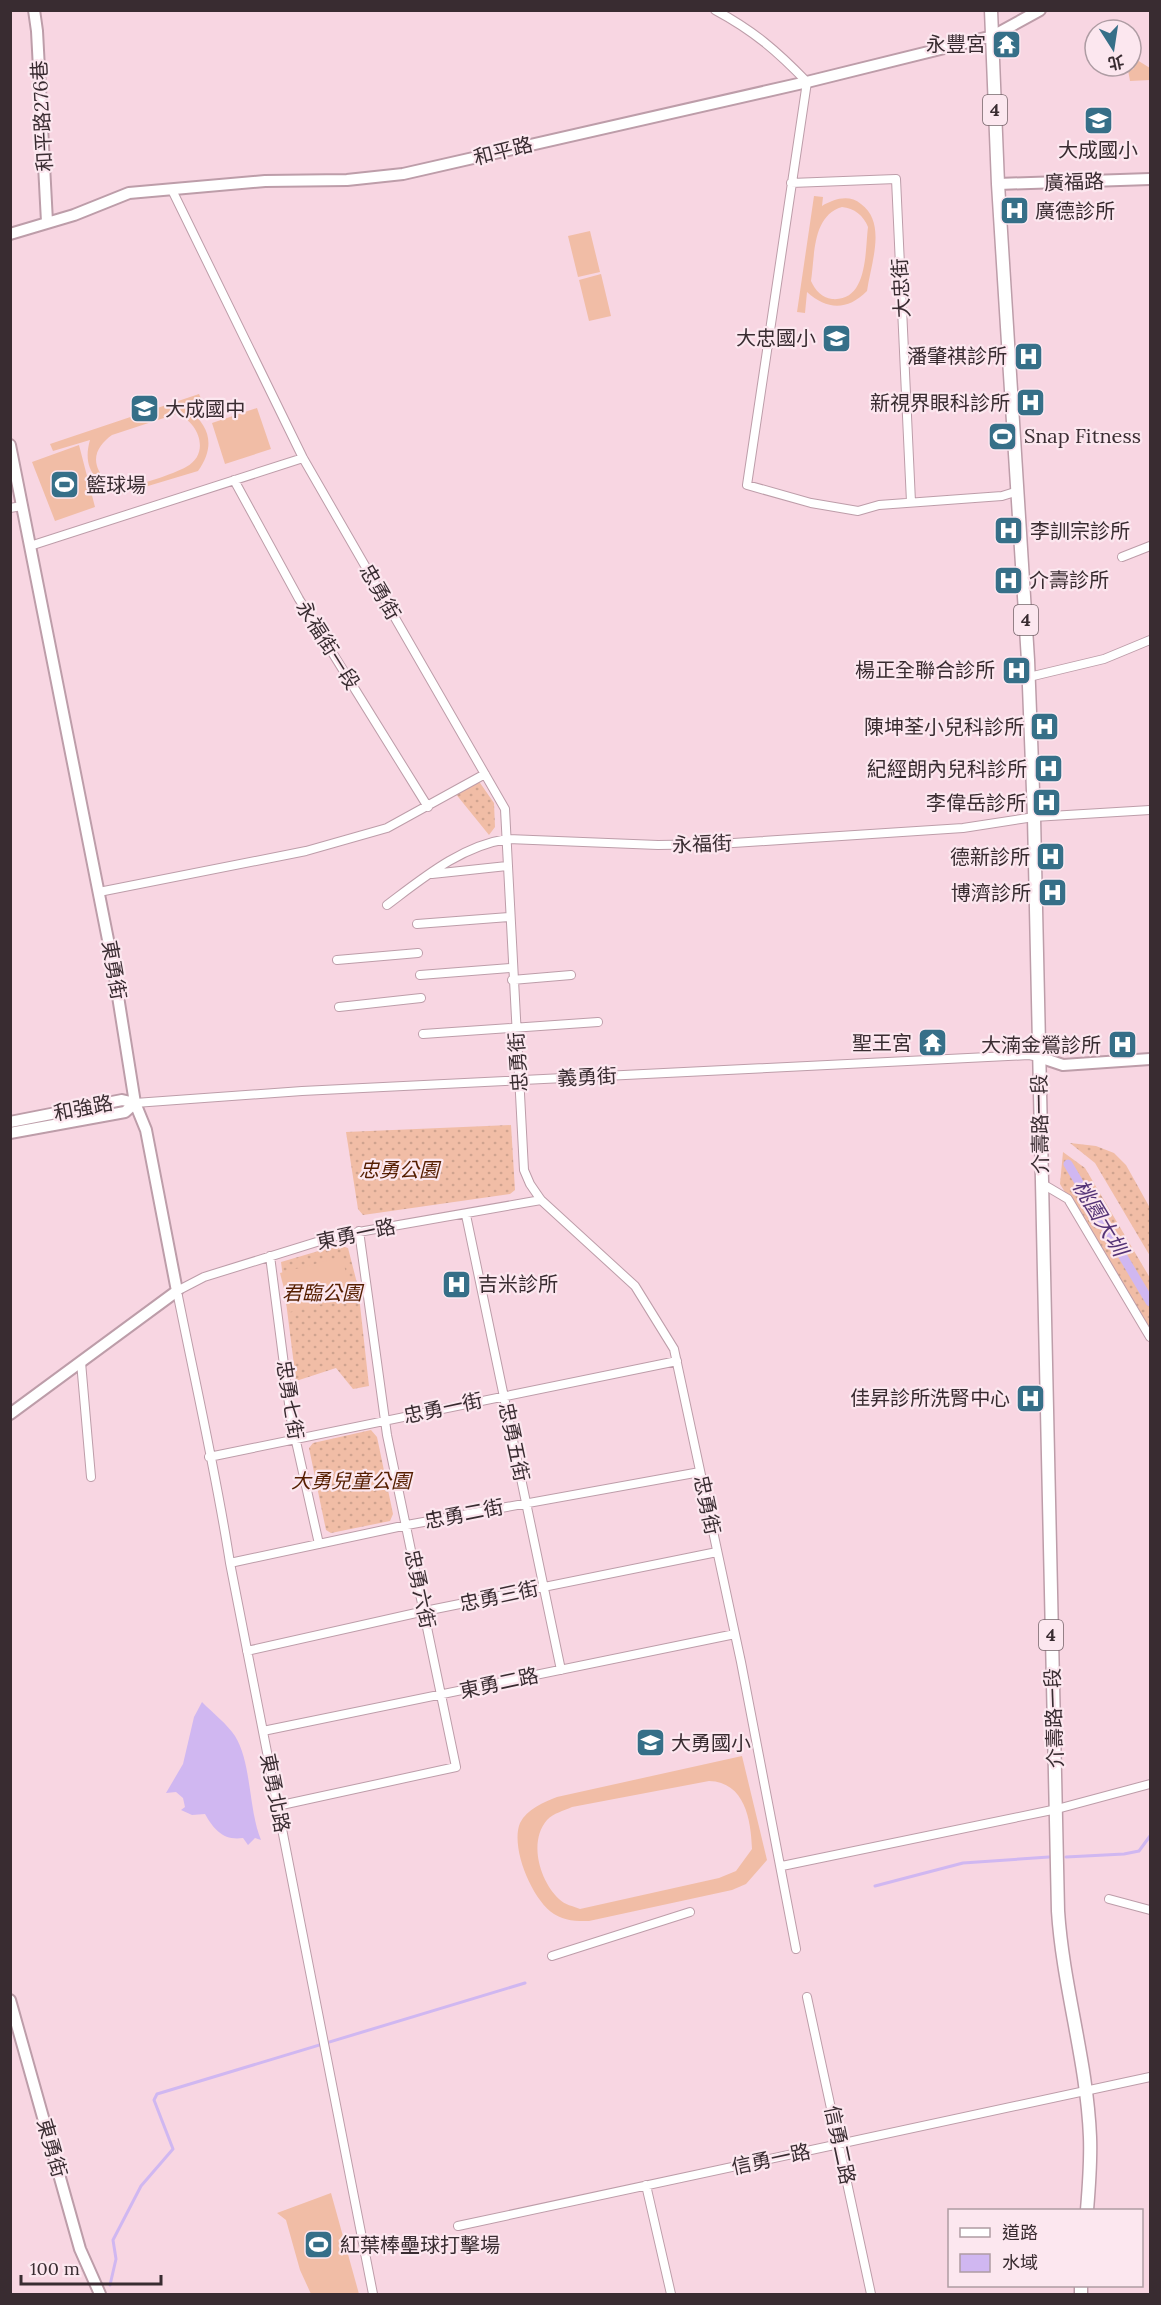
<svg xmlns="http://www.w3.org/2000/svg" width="1161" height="2305" font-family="Lora,'Noto Sans TC',serif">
<defs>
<pattern id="grass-dots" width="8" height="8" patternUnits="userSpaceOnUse" patternTransform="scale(1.5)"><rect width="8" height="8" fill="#f1bda6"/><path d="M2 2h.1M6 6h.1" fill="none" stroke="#cfa38f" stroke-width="1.8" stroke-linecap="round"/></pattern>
</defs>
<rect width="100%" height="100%" fill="#f8d6e2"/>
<path fill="url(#grass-dots)" d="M478,780L494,803L495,827L489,835L455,793Z
M511,1125L515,1190L510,1194L363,1215L358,1209L346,1132Z
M1070,1143L1096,1146L1114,1153L1126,1165L1150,1208V1256L1095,1163Z
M1063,1152L1085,1168L1150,1278V1331L1060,1184Z
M339,1245L348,1248L358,1287L369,1386L353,1389L336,1368L296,1381L281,1262Z
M371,1430L377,1437L393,1514L390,1521L331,1533L326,1530L309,1448L313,1443Z"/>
<path fill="#f1bda6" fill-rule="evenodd" d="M1131,46L1137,60L1150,68V80L1130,81L1128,70L1134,69L1131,66Z
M814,196L823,197L822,206C834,199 849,194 861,204C887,223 871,263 867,291C847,311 827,310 807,292L805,313L797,312ZM842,207C854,208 864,216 868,227C865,251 868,302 832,299C822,298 815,290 811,281C815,255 812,216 842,207Z
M590,231L600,272L578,277L568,236Z
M601,274L611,316L589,321L579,280Z
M199,394L203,403L188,409C211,427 215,447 198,471L118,495C95,481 82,468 90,440L53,451L50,444ZM176,414C199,421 211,454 186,467C176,473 135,487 124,487C112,487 100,477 97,466C93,453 102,442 112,435Z
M257,408L271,449L225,464L212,423Z
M79,445L95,507L55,521L32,462Z
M342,1257L352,1297L290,1312L280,1273Z
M742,1756L767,1860L746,1884L732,1890L589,1921C576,1921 565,1921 554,1914C532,1900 510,1847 520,1823C527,1809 544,1802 557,1797ZM709,1781C745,1782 751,1820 752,1849L736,1871L719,1878L580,1909C573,1906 565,1905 559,1899C540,1881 528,1842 547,1820C554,1813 563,1811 572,1807Z
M331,2193L359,2294H311L300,2270L286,2220L277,2213Z"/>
<path fill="#d0b7f1" d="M202,1702C213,1713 227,1724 235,1736C252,1764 248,1808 261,1840L255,1838L248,1845L243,1838C224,1841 214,1830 205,1814L192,1815L181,1810L185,1807L183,1798L176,1792L166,1793L183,1764L194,1717Z"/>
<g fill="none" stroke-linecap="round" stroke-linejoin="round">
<path stroke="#d0b7f1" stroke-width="3" d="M1066,1857L1124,1854L1139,1851L1150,1836
M875,1886L963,1863L1049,1857
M110,2285L116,2259L113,2240L141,2186L173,2149L154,2100L157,2094L525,1983"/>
<path stroke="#d0b7f1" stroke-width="9" d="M1068,1164L1150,1302"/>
<defs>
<path id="street" d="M715,10C754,31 777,51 807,82L747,485L811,503L858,511L879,505L1002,496L1018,491
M791,183L896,179L911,502
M172,190L303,458L505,809L524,1170L530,1184L541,1200L635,1286L674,1349L741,1662L796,1949
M234,480L299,599L428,807
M10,508L22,506
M30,546L303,458
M1122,557L1150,546
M1029,677L1104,659L1150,640
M432,874L507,866
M99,892L306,851L387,828L485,774
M387,905C423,878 461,846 507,839L658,845L718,844L963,828L1034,817L1150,810
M417,924L509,917
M337,960L418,953
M420,975L511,968
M512,980L571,975
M339,1007L421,998
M423,1034L598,1022
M135,1103L302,1091L1029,1055L1039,1057
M1041,1183L1068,1199L1150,1337
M466,1215L561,1670
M270,1256L291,1419L319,1544
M81,1362L91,1477
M209,1457L677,1361
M230,1563L407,1525L700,1472
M247,1651L425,1611L717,1552
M263,1731L735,1634
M277,1806L456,1767L387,1435L359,1231
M782,1866L1057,1809L1150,1784
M1109,1899L1150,1910
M552,1956L690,1912
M807,1997L871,2294
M646,2185L671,2294
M458,2226L1150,2077
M373,2294L230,1563C216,1472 195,1382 177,1291L204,1277L336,1236L541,1200"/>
<path id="secondary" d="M34,10L37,31L47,222
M998,184L1150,179
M10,234L74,215L129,193L265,181L347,180L403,174L807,82L993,36L1040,10
M10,445L113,965L135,1103L146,1130L177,1291L10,1414
M1039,1057L1063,1065L1150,1059
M10,1122L122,1100L135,1103
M10,1133L125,1112L135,1103
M10,2000L80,2249L100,2294"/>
<path id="primary" d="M991,10L998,184L1028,660L1034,817L1058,1911C1063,1987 1087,2061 1090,2137C1091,2162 1089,2186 1087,2210
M1081,2294V2286"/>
</defs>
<use href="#street" stroke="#bd9da9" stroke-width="10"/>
<use href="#secondary" stroke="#bd9da9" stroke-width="14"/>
<use href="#primary" stroke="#bd9da9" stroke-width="15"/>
<use href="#street" stroke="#fff" stroke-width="8"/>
<use href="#secondary" stroke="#fff" stroke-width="10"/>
<use href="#primary" stroke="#fff" stroke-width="12"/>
</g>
<defs>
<symbol id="temple-square" viewBox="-11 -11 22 22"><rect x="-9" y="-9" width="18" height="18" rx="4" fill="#366f88" stroke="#fce7ef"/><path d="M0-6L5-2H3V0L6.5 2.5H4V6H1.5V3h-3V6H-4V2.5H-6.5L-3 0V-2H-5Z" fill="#fff"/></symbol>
<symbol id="school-square" viewBox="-11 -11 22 22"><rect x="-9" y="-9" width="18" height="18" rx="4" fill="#366f88" stroke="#fce7ef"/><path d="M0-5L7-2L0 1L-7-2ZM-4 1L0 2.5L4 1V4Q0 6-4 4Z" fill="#fff"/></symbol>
<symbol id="hospital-square" viewBox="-11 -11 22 22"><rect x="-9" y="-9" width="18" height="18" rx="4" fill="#366f88" stroke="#fce7ef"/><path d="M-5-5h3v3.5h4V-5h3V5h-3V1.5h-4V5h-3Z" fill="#fff"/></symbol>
<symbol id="stadium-square" viewBox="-11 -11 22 22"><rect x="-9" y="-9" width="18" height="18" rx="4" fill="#366f88" stroke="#fce7ef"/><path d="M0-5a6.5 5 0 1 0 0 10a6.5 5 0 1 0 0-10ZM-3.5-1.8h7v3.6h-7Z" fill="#fff"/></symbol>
</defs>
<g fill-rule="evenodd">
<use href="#temple-square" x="990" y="28" width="33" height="33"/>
<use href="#school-square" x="1082" y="104" width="33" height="33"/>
<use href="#hospital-square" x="998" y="194" width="33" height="33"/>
<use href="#school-square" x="820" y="322" width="33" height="33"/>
<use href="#hospital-square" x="1012" y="340" width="33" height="33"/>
<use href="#hospital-square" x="1014" y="386" width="33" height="33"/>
<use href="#school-square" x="128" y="392" width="33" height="33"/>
<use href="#stadium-square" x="986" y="420" width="33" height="33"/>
<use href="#stadium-square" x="48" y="468" width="33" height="33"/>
<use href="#hospital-square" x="992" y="514" width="33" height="33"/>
<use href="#hospital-square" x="992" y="564" width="33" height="33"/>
<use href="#hospital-square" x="1000" y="654" width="33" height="33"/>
<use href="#hospital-square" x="1028" y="710" width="33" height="33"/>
<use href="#hospital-square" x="1032" y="752" width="33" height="33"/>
<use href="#hospital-square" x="1030" y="786" width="33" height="33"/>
<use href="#hospital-square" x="1034" y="840" width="33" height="33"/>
<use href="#hospital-square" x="1036" y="876" width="33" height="33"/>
<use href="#temple-square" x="916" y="1026" width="33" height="33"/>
<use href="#hospital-square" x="1106" y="1028" width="33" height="33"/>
<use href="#hospital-square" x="440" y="1268" width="33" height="33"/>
<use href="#hospital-square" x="1014" y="1382" width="33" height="33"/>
<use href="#school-square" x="634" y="1726" width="33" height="33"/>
<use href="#stadium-square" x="302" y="2228" width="33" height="33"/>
</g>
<g text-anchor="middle" stroke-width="4.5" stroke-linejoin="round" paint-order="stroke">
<g fill="#fce7ef" stroke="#74646a" stroke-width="1.5">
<rect x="983" y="95" width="24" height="30" rx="4.5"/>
<rect x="1014" y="605" width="24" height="30" rx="4.5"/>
<rect x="1039" y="1620" width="24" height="30" rx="4.5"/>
</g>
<g font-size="18" font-weight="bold" fill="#392c31">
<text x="995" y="116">4</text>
<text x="1026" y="626">4</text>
<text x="1051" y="1641">4</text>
</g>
<g font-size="20" fill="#392c31" stroke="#fce7ef" text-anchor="end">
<text x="986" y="51">永豐宮</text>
<text x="1098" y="157" text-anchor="middle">大成國小</text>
<text x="1035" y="218" text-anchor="start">廣德診所</text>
<text x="816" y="345">大忠國小</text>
<text x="1007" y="363">潘肇祺診所</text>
<text x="1010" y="410">新視界眼科診所</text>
<text x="165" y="416" text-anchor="start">大成國中</text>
<text x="1024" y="443" text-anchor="start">Snap Fitness</text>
<text x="86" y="492" text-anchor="start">籃球場</text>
<text x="1030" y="538" text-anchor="start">李訓宗診所</text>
<text x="1029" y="587" text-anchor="start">介壽診所</text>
<text x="995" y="677">楊正全聯合診所</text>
<text x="1024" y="734">陳坤荃小兒科診所</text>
<text x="1027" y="776">紀經朗內兒科診所</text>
<text x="1026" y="810">李偉岳診所</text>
<text x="1030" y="864">德新診所</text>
<text x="1031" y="900">博濟診所</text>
<text x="912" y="1050">聖王宮</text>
<text x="1101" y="1052">大湳金鶯診所</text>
<text x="478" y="1291" text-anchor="start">吉米診所</text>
<text x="1010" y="1405">佳昇診所洗腎中心</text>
<text x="671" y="1750" text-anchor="start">大勇國小</text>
<text x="340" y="2252" text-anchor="start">紅葉棒壘球打擊場</text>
</g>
<g font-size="20" fill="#392c31" stroke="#fce7ef">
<text transform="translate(42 116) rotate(-93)" y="7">和平路276巷</text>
<text transform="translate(503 151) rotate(-14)" y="7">和平路</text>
<text transform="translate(1074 182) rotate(-2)" y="7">廣福路</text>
<text transform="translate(901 288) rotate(-93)" y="7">大忠街</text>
<text transform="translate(380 592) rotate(60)" y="7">忠勇街</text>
<text transform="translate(328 645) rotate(58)" y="7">永福街一段</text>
<text transform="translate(702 844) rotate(-2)" y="7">永福街</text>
<text transform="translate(114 970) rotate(80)" y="7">東勇街</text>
<text transform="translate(518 1062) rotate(-94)" y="7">忠勇街</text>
<text transform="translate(587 1077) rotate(-3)" y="7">義勇街</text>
<text transform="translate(83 1108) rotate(-11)" y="7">和強路</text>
<text transform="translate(1040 1124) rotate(-91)" y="7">介壽路一段</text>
<text transform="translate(356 1234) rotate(-12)" y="7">東勇一路</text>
<text transform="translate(290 1400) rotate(81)" y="7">忠勇七街</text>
<text transform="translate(443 1408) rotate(-12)" y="7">忠勇一街</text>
<text transform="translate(514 1442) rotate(78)" y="7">忠勇五街</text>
<text transform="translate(707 1505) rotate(78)" y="7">忠勇街</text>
<text transform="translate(464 1514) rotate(-11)" y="7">忠勇二街</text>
<text transform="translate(420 1589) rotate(78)" y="7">忠勇六街</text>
<text transform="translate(499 1596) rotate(-12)" y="7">忠勇三街</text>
<text transform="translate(499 1683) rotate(-12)" y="7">東勇二路</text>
<text transform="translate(1054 1718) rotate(-92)" y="7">介壽路一段</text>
<text transform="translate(275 1793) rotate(79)" y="7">東勇北路</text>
<text transform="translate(840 2145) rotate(78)" y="7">信勇二路</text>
<text transform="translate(52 2148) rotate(74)" y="7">東勇街</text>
<text transform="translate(771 2159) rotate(-12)" y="7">信勇一路</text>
</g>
<g font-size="20" font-style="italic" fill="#551e00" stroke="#fce7ef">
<text x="399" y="1177">忠勇公園</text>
<text x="322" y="1300">君臨公園</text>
<text x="351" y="1488">大勇兒童公園</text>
</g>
<g font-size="21" font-style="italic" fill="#543376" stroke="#fce7ef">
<text transform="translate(1100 1218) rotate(59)" y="7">桃園大圳</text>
</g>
</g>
<rect width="1161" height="2305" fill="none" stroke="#392c31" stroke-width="24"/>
<rect x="948" y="2209" width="195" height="78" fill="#fce7ef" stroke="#ae9ca3" stroke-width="1.5"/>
<rect x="960" y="2228" width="30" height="9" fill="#ffffff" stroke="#ae9ca3" stroke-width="1.5"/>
<text x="1002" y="2239" font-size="18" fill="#392c31">道路</text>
<rect x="960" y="2254" width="30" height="18" fill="#d0b7f1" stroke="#ae9ca3" stroke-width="1.5"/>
<text x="1002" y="2269" font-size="18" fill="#392c31">水域</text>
<g transform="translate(1113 48) rotate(168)"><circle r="28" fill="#fce7ef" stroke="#ae9ca3" stroke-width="1.5"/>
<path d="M0-4.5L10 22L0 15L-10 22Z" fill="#366f88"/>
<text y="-9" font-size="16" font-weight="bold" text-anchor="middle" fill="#392c31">北</text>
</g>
<path d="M21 2275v9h140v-9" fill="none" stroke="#392c31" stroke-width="3"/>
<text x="30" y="2275" font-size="18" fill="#392c31" stroke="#fce7ef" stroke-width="4.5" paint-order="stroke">100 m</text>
</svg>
